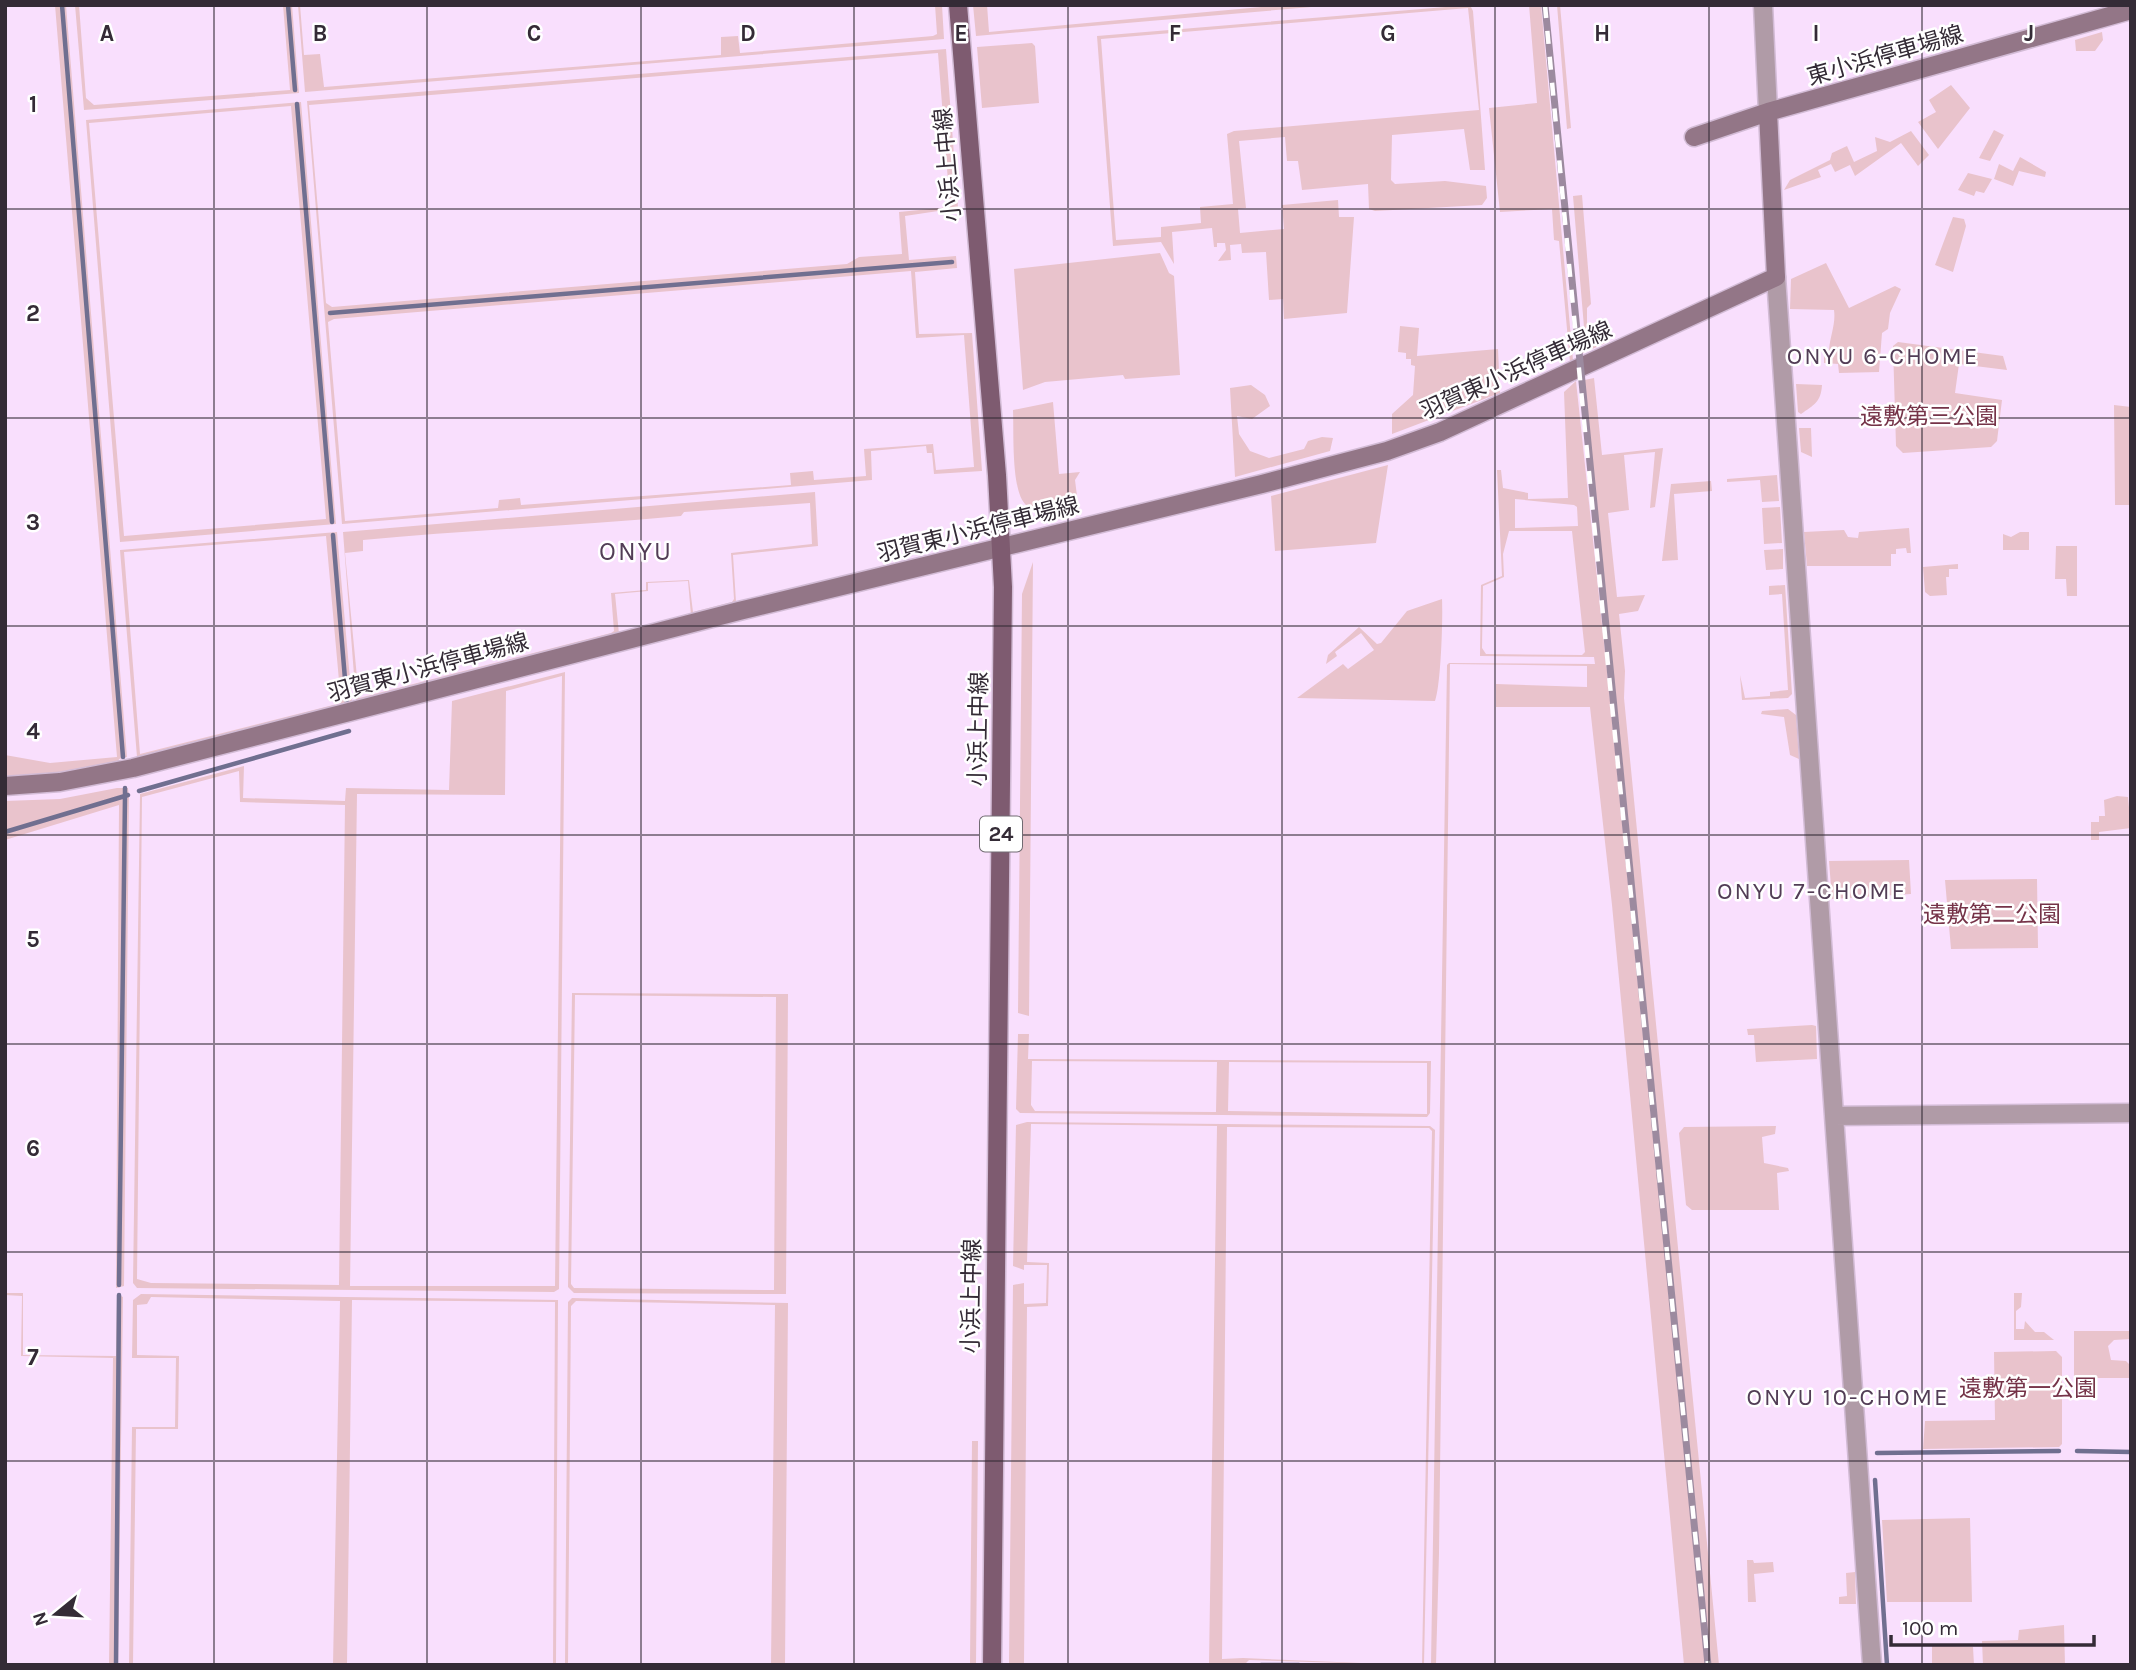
<svg xmlns="http://www.w3.org/2000/svg" width="2136" height="1670" font-family="Karla,'Noto Sans JP',sans-serif">
<rect width="100%" height="100%" fill="#f9dffd"/>
<path fill="#e9c3cc" fill-rule="evenodd" d="M55,5H66L127,757L119,759L118,763L80,772L5,778V755L50,763L117,757Z
M75,5H79L86,98L94,105L290,90L283,5H292L299,93L84,110Z
M298,5H300L304,55L320,54L324,87L721,55V37L738,36L740,53L933,36L937,34L935,5H942L944,39L305,92Z
M973,5H987L989,32L1282,5H1335L976,36Z
M1470,5L1473,11L1485,170H1470L1464,129L1392,135L1391,180L1395,184L1445,181L1486,186L1487,198L1482,205L1375,211L1369,209L1368,184L1302,190L1298,161H1287L1285,137L1239,141L1246,208L1238,209L1240,233L1284,229L1282,205L1338,200L1339,217H1354L1347,313L1284,319L1283,299L1269,300L1266,252L1242,253L1241,244L1230,245L1231,260L1218,261L1226,250L1225,243H1217V247H1214L1212,228L1172,232L1174,264L1161,242L1113,246L1097,36ZM1468,8L1479,110L1234,131L1227,134L1233,204L1200,207L1201,223L1161,227V237L1116,240L1101,39Z
M1529,5H1541L1573,360L1570,362L1559,241L1554,240L1552,209L1500,212L1489,108L1537,103Z
M1557,5H1560L1571,128L1567,129Z
M2102,32L2103,40L2095,51H2076L2075,40Z
M1032,43L1035,46L1039,103L982,108L977,47Z
M946,49L958,208L905,216L909,260L956,256L957,268L915,272L919,334L972,333L982,471L934,474L932,453H927L926,446L871,451L872,480L342,524L307,101ZM938,53L950,207L899,212L902,254L859,257L847,264L332,307L326,303L309,105ZM911,271L916,338L964,335L974,467L936,470L933,444L864,449L866,476L814,480L813,471L790,473L791,485L521,505L520,498L499,500L498,508L345,521L328,322L334,319Z
M1951,85L1970,108L1938,149L1918,122L1936,112L1929,100Z
M301,102L336,524L120,542L86,120ZM291,106L326,519L124,536L89,123Z
M1994,130L2004,135L1990,161L1979,158Z
M1911,131L1929,155L1918,166L1901,143L1855,176L1850,165L1835,172L1831,164L1818,170L1821,177L1784,190L1790,180L1830,160L1832,153L1847,146L1854,162L1877,151L1875,137L1890,142Z
M2020,157L2046,172L2045,177L2019,171L2013,186L1994,179L1999,164L2013,171Z
M1968,173L1992,179L1984,193L1976,191L1974,196L1958,190Z
M1582,195L1591,304L1587,308V340L1610,341L1579,355L1576,328L1584,327L1573,196Z
M1953,217L1964,219L1966,226L1953,272L1935,265Z
M1160,253L1169,273L1174,276L1180,375L1125,379L1123,375L1045,382L1023,390L1014,269Z
M1826,263L1849,308L1895,286L1901,289L1890,313L1888,329L1882,333L1879,372L1839,373L1838,364L1824,363V351L1829,350C1830,336 1836,324 1834,310L1790,309L1791,279Z
M1400,326L1419,328L1417,356L1498,349L1500,393L1392,434V414L1413,395L1415,366L1411,365V359H1406V353L1398,352Z
M1898,342L2003,356L2007,370L1959,364L1955,393L2002,400L1997,441L1991,447L1903,453L1896,446L1893,346Z
M1594,378L1602,455L1663,448L1655,507L1650,508L1655,452L1624,455L1629,510L1608,513L1617,597L1645,595L1638,611L1619,614L1625,671L1624,698L1719,1665H1711L1615,689L1580,381Z
M1576,381L1609,690L1705,1665H1684L1612,905L1590,707H1496V684L1587,687V666L1450,664L1439,1553L1436,1665H1431L1447,665L1449,663L1595,664L1594,657L1480,656L1481,585L1502,576L1497,470H1501L1503,488L1528,493V499L1568,498L1564,392ZM1515,499L1574,505L1577,507L1578,526L1515,528ZM1509,531H1572L1585,652L1582,655L1486,654L1482,648L1483,586L1504,577L1503,554Z
M1796,384L1822,385C1821,402 1814,405 1801,414L1798,412Z
M1251,385L1265,395L1270,406L1252,419L1237,416L1239,434L1250,451L1269,458L1304,449L1308,441L1322,437L1333,438L1330,451L1235,477L1230,388Z
M1053,402L1059,474L1080,472L1075,480L1077,496L1069,501V506H1062V513C1050,513 1034,513 1025,504C1011,489 1014,432 1013,410Z
M2114,405L2131,407V505H2115Z
M1799,428H1811L1812,457L1801,452Z
M1388,465L1376,543L1275,551L1271,496Z
M1777,475L1779,501L1762,502L1760,480L1727,482V479Z
M1711,481L1712,491L1674,494L1678,560L1662,561L1671,484Z
M815,492L818,546L733,555L736,602L691,615L688,581L648,583V591L615,594L619,634L356,701L343,532ZM810,503L812,544L731,553L734,599L732,602L693,612L689,580L646,582V590L611,593L614,631L611,633L359,698L345,553L363,551V540C469,530 575,526 681,516L684,512Z
M1780,507L1782,543L1764,544L1762,508Z
M1909,528L1911,553H1907L1906,548L1896,549V554H1891V566H1807L1804,532L1844,530L1848,537L1858,538L1859,532Z
M337,532L352,702L137,757L120,550ZM326,536L341,703L140,754L124,552Z
M2020,532H2029V550H2003V534L2011,537Z
M2056,546H2077V596H2067L2066,579H2055Z
M1783,549V569L1766,570L1764,550Z
M1033,562L1029,1016L1018,1013L1022,594Z
M1958,564V569H1949V577H1946L1947,595L1930,596L1925,592L1923,567Z
M1785,585L1792,694L1788,698L1742,700L1740,675L1745,698L1770,696V692L1788,690L1782,594L1769,595V586Z
M1442,599C1443,617 1441,685 1435,701L1297,698L1343,664L1348,669L1374,650L1361,633L1335,652L1337,656L1326,664L1328,655L1359,627L1377,644L1381,643L1407,611Z
M565,672L559,1289L554,1292L137,1288L133,1283L140,794L244,766L243,798L345,801L346,788L449,790L452,701ZM562,676L555,1286H350L357,794L505,795L506,691ZM239,771L240,802L345,805L339,1285L151,1283L137,1279L142,797Z
M1788,709L1796,715L1799,759L1790,755L1784,717L1761,714L1762,711Z
M117,788H128L129,796L124,1286L116,1288L119,805L5,840V801L60,799Z
M2117,796L2128,797L2131,828L2099,832V840H2091V822H2099V816H2105L2104,800Z
M1909,860L1911,894L1832,899L1829,861Z
M2037,879L2038,948L1951,949L1945,880Z
M572,993L788,994L786,1294L574,1293L568,1287ZM575,995L776,997L774,1290L574,1288L571,1284Z
M1812,1025L1816,1026L1817,1059L1756,1062L1754,1035H1748L1747,1029Z
M1018,1034H1029L1028,1059L1431,1061L1430,1113L1427,1117L1020,1113L1016,1109ZM1032,1061L1217,1062L1216,1112L1035,1111L1031,1105ZM1229,1062L1427,1063V1114L1228,1111Z
M1027,1122L1430,1126L1435,1130L1424,1665H1422L1432,1131L1429,1128L1227,1127L1222,1659L1243,1658L1410,1665L1249,1660L1244,1665H1209L1217,1126L1031,1124L1027,1262L1049,1263L1048,1306L1027,1307L1024,1665H1009L1013,1285L1024,1283V1304L1046,1303L1047,1265H1024V1270L1013,1266L1016,1125Z
M1776,1126L1775,1134L1762,1137L1764,1163L1788,1168L1789,1171L1777,1173L1779,1210H1692L1686,1205L1679,1133L1684,1127Z
M5,1293H23V1355L116,1356L117,1294L123,1297L118,1665H109L113,1358L21,1356L22,1296L5,1295Z
M2014,1293H2022L2021,1307L2016,1311V1329H2024L2025,1321L2035,1332H2044L2054,1340H2014Z
M141,1294L558,1300L556,1665H553L555,1302L352,1300L347,1665H333L340,1301L151,1297L147,1304L137,1305V1355L179,1356L178,1429H136L133,1665H129L132,1427H175L176,1358H132L133,1300Z
M572,1298L788,1303L785,1665H771L775,1305L576,1301L571,1306L568,1665H565L568,1302Z
M2074,1331H2131V1339L2114,1340L2108,1346L2111,1360L2126,1361L2131,1366V1378H2074Z
M2056,1351L2062,1357V1444L2059,1447L1923,1449L1925,1421L1995,1420L1994,1352Z
M972,1441H978L976,1665H970Z
M1970,1518L1972,1602H1887L1882,1520Z
M1747,1560H1753L1754,1563L1773,1562L1774,1572L1754,1574L1756,1602H1748Z
M1855,1572L1856,1604H1839V1597L1847,1596L1846,1573Z
M2064,1625L2065,1665H1983L1982,1641L2018,1640L2019,1630Z
M1932,1645L1973,1647L1974,1665H1932Z"/>
<g fill="none" stroke-linecap="round" stroke-linejoin="round">
<path stroke="#706f90" stroke-width="4.5" d="M62,5L123,757
M288,5L295,90
M297,104L332,522
M330,313L952,262
M333,535L347,703
M139,791L349,731
M5,832L125,796V788
M119,1285L125,796L128,795
M2077,1451L2131,1452
M1877,1453L2059,1451
M1875,1480L1887,1665
M116,1665L119,1295
M1261,1665H1299"/>
<defs>
<path id="tertiary" d="M1763,5L1768,112
M1776,277L1872,1665
M1834,1116L2131,1113"/>
<path id="secondary" d="M1694,137L1768,112L2131,10
M5,786L60,782L133,768L739,611L1262,484L1387,451L1440,432L1776,277L1768,112"/>
<path id="primary" d="M958,5L997,475L1003,587L992,1665"/>
</defs>
<use href="#tertiary" stroke="#d2bbd5" stroke-width="21"/>
<use href="#secondary" stroke="#d2bbd5" stroke-width="21"/>
<use href="#primary" stroke="#d2bbd5" stroke-width="21"/>
<use href="#tertiary" stroke="#b09ba7" stroke-width="18"/>
<use href="#secondary" stroke="#937687" stroke-width="18"/>
<use href="#primary" stroke="#7e5b70" stroke-width="18"/>
<defs>
<path id="rail" d="M1545,5C1595,559 1654,1112 1708,1665"/>
</defs>
<use href="#rail" stroke="#9c8a9f" stroke-width="7"/>
<use href="#rail" stroke="#fff" stroke-width="4.5" stroke-dasharray="13" stroke-linecap="butt"/>
</g>
<path fill="none" stroke="#342b36" stroke-width="2" stroke-opacity="0.55" d="M214,5V1665M427,5V1665M641,5V1665M854,5V1665M1068,5V1665M1282,5V1665M1495,5V1665M1709,5V1665M1922,5V1665M5,209H2131M5,418H2131M5,626H2131M5,835H2131M5,1044H2131M5,1252H2131M5,1461H2131"/>
<g text-anchor="middle" stroke-width="5" stroke-linejoin="round" paint-order="stroke">
<rect fill="#fff" stroke="#716b72" stroke-width="2" x="980" y="816.5" width="42" height="35" rx="5"/>
<g font-size="21" font-weight="bold" fill="#342b36">
<text x="1001" y="841">24</text>
</g>
<g font-size="23" fill="#342b36" stroke="#fff">
<text transform="translate(1885 55) rotate(-16)" y="8">東小浜停車場線</text>
<text transform="translate(947 165) rotate(-95)" y="8">小浜上中線</text>
<text transform="translate(1516 370) rotate(-24)" y="8">羽賀東小浜停車場線</text>
<text transform="translate(978 529) rotate(-14)" y="8">羽賀東小浜停車場線</text>
<text transform="translate(428 667) rotate(-15)" y="8">羽賀東小浜停車場線</text>
<text transform="translate(978 729) rotate(-89)" y="8">小浜上中線</text>
<text transform="translate(971 1296) rotate(-89)" y="8">小浜上中線</text>
</g>
<g font-size="23" fill="#753348" stroke="#fff">
<text x="1929" y="424">遠敷第三公園</text>
<text x="1992" y="922">遠敷第二公園</text>
<text x="2028" y="1396">遠敷第一公園</text>
</g>
<g font-size="24" letter-spacing="2" fill="#523d56" stroke="#fff">
<text x="1883" y="364">ONYU 6-CHOME</text>
<text x="1812" y="899">ONYU 7-CHOME</text>
<text x="1848" y="1405">ONYU 10-CHOME</text>
</g>
<g font-size="26" letter-spacing="2" fill="#523d56" stroke="#fff">
<text x="636" y="560">ONYU</text>
</g>
</g>
<g font-size="23" text-anchor="middle" font-weight="bold" fill="#342b36" stroke="#fff" stroke-width="5" stroke-linejoin="round" paint-order="stroke">
<text x="107" y="41">A</text>
<text x="320" y="41">B</text>
<text x="534" y="41">C</text>
<text x="748" y="41">D</text>
<text x="961" y="41">E</text>
<text x="1175" y="41">F</text>
<text x="1388" y="41">G</text>
<text x="1602" y="41">H</text>
<text x="1816" y="41">I</text>
<text x="2029" y="41">J</text>
<text x="33" y="112">1</text>
<text x="33" y="321">2</text>
<text x="33" y="530">3</text>
<text x="33" y="739">4</text>
<text x="33" y="947">5</text>
<text x="33" y="1156">6</text>
<text x="33" y="1365">7</text>
</g>
<rect width="2136" height="1670" fill="none" stroke="#342b36" stroke-width="14"/>
<g transform="translate(56 1614) rotate(252)" stroke="#ffffff" stroke-width="5" paint-order="stroke">
<path d="M0-5L12 26L0 18L-12 26Z" fill="#342b36"/>
<text y="-10" font-size="19" font-weight="bold" text-anchor="middle" fill="#342b36">N</text>
</g>
<path d="M1891 1635v10h203v-10" fill="none" stroke="#342b36" stroke-width="3.5"/>
<text x="1902" y="1635" font-size="21" fill="#342b36" stroke="#ffffff" stroke-width="5" paint-order="stroke">100 m</text>
</svg>
